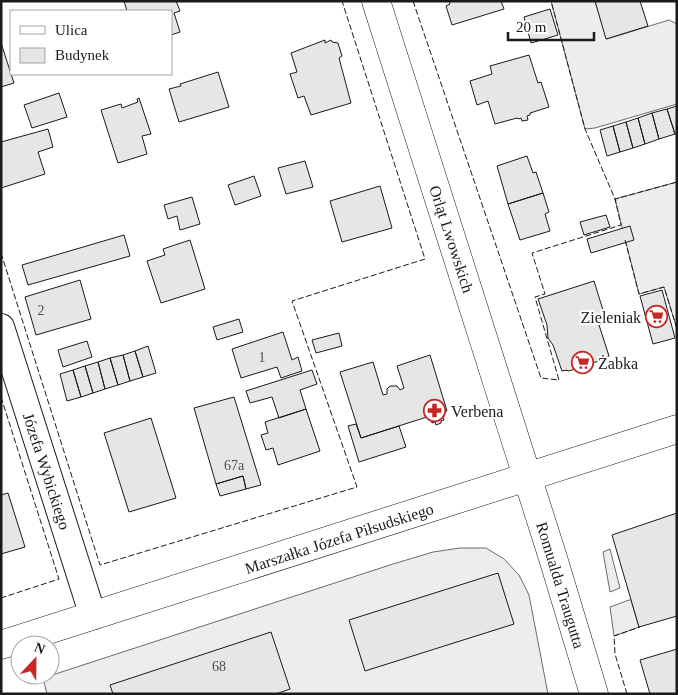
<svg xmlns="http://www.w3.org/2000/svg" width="678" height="695" font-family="'Times New Roman',serif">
<rect width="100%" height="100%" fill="#fff"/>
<path fill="#ededed" stroke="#6a6a6a" d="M551,1H595L607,39L669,20L677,24V104L595,128L585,129Z
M677,182V329L664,287L639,294L615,199Z
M460,548H486L504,559L519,575L529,595L548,694H47L43,678L393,564L433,552Z
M610,549L620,588L610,592L603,552Z
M629,600H631L639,627L614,636L610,607Z"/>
<path fill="#e6e6e6" stroke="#1a1a1a" d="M124,1H176L180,11L174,13L180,32L171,35V11H127Z
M449,1H501L504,9L452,25L446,6L450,4Z
M595,1H640L648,26L606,39Z
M550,9L558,35L531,43L524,17Z
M325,40V43L331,40L332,42L338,43L342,56L339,58L351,103L311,115L304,96L298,98L290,74L297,72L291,53Z
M1,43L14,83L1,87Z
M529,55L538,83L541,82L549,107L530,113V115L527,116L528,120L522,121L521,118L518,119L517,118L495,124L488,101L477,105L470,81L492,74L490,66Z
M218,72L229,107L179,122L169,89L181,86L180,84Z
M59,93L67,117L32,128L24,105Z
M139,98L151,134L142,136L147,154L118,163L101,110L121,104L122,108L138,102L137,99Z
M677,106V134H675L667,109Z
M667,109L675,134L659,139L652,113Z
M652,113L659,139L645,144L638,118Z
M638,118L645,144L633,148L626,122Z
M626,122L633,148L620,152L613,126Z
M613,126L620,152L607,156L600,130Z
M48,129L53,147L38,152L45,174L1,188V142Z
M527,156L533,173L536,172L543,193L508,204L497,166Z
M305,161L313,187L286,194L278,168Z
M254,176L261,196L235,205L228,185Z
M380,186L392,228L342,242L330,201Z
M543,193L549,212L545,214L550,231L520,240L508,204Z
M192,197L200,224L180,230L177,216L168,219L164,205Z
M606,215L610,227L584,235L580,222Z
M630,226L634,240L591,253L587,239Z
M124,235L130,256L28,285L22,265Z
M190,240L205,289L161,303L147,261L165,255L163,249Z
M80,280L91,319L36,335L25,297Z
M594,281L607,323L599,325L609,356L603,358L604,360L579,366L580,368L568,371L567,370L562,371L553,345L548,338L547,325L538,299Z
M662,290L675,338L653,344L640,296Z
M239,319L243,332L217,340L213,327Z
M283,332L292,360L298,357L302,371L281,378L277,367L241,378L232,349Z
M339,333L342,346L316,353L312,340Z
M87,341L92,357L63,367L58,350Z
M148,346L156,373L143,377L135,351Z
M135,351L143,377L130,381L123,355Z
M123,355L130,381L118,385L110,358Z
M430,355L447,411L441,412L444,420L441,421V423L436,425L435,422L432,423L430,416L361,438L340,372L373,362L383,395L387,394V389L390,386H397L400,390L404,388L397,366Z
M110,358L118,385L105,389L98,362Z
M98,362L105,389L93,393L85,366Z
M85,366L93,393L81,397L73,370Z
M73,370L81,397L67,401L60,374Z
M312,370L317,384L300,390L306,409L279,418L272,397L250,403L246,391Z
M234,397L261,485L246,489L243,476L216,484L194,408Z
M306,409L320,451L278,465L273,448L266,450L261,435L268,433L265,422Z
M151,418L176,498L129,512L104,433Z
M356,424L361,438L399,426L406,447L359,462L348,426Z
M243,476L246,489L220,496L216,484Z
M8,493L25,547L1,554V495Z
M677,513V616L639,627L612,535Z
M498,573L514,624L365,671L349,620Z
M271,632L290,689L276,694H113L110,685Z
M677,649V694H650L640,660Z"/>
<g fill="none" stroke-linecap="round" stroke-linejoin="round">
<defs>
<path id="minor" d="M1,327L93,616"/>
<path id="tertiary" d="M1,645L677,429"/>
<path id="secondary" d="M376,1L553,558L594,694"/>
</defs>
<use href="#minor" stroke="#1a1a1a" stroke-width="28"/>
<use href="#tertiary" stroke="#1a1a1a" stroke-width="29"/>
<use href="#secondary" stroke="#1a1a1a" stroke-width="29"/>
<use href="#minor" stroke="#fff" stroke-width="26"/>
<use href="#tertiary" stroke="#fff" stroke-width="28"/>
<use href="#secondary" stroke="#fff" stroke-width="28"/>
<path stroke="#1a1a1a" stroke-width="1" stroke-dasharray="6 2.5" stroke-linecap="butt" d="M413,1L541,378L559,380L535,297L545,294L532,253L621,225L615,199L585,129L551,1
M616,201L615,199L677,182
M625,240L639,294L664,287L677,329
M1,253L100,565L357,487L292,301L425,259L342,1
M1,397L59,579L1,598
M627,694L615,654L614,636L640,627"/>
</g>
<defs>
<symbol id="supermarket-ring" viewBox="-11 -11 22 22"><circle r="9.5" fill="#fff" stroke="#c62828" stroke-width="1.5"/><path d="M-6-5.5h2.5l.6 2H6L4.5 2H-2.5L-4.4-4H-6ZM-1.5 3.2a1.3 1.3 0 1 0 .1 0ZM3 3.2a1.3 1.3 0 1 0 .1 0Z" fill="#c62828"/></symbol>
<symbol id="pharmacy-ring" viewBox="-11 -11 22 22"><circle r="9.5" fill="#fff" stroke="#c62828" stroke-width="1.5"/><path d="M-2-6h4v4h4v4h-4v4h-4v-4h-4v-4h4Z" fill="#c62828"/></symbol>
</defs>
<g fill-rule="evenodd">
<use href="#supermarket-ring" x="644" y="304" width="25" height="25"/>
<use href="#supermarket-ring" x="570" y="350" width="25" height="25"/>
<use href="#pharmacy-ring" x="422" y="398" width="25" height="25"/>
</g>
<g text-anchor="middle" stroke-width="4" stroke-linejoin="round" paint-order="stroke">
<g font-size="14" fill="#4d4d4d">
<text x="41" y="315">2</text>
<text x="262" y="362">1</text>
<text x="234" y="470">67a</text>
<text x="219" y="671">68</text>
</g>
<g font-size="16" fill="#1a1a1a" stroke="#fff">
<text transform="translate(452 239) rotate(72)" y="6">Orląt Lwowskich</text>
<text transform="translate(47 471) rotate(72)" y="6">Józefa Wybickiego</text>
<text transform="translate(339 538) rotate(-18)" y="6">Marszałka Józefa Piłsudskiego</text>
<text transform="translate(561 585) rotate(73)" y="6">Romualda Traugutta</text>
</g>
<g font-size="16" fill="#1a1a1a" stroke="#fff" text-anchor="start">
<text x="641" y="323" text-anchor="end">Zieleniak</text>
<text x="598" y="369">Żabka</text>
<text x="451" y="417">Verbena</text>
</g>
</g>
<rect width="678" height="695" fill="none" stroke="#1a1a1a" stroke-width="5"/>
<rect x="10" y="10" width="162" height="65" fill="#ffffff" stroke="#a3a3a3"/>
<rect x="20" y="26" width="25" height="8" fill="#ffffff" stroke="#a3a3a3"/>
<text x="55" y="35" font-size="15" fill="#1a1a1a">Ulica</text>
<rect x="20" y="48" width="25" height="15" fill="#e6e6e6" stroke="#a3a3a3"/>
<text x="55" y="60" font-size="15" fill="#1a1a1a">Budynek</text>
<g transform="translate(35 660) rotate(22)"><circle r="24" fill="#ffffff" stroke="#a3a3a3"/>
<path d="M0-4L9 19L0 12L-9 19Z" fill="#c62828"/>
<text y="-8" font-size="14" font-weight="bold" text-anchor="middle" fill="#1a1a1a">N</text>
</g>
<path d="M508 32v8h86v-8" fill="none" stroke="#1a1a1a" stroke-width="2.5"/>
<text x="516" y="32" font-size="15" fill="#1a1a1a" stroke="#ffffff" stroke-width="4" paint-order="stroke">20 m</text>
</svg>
